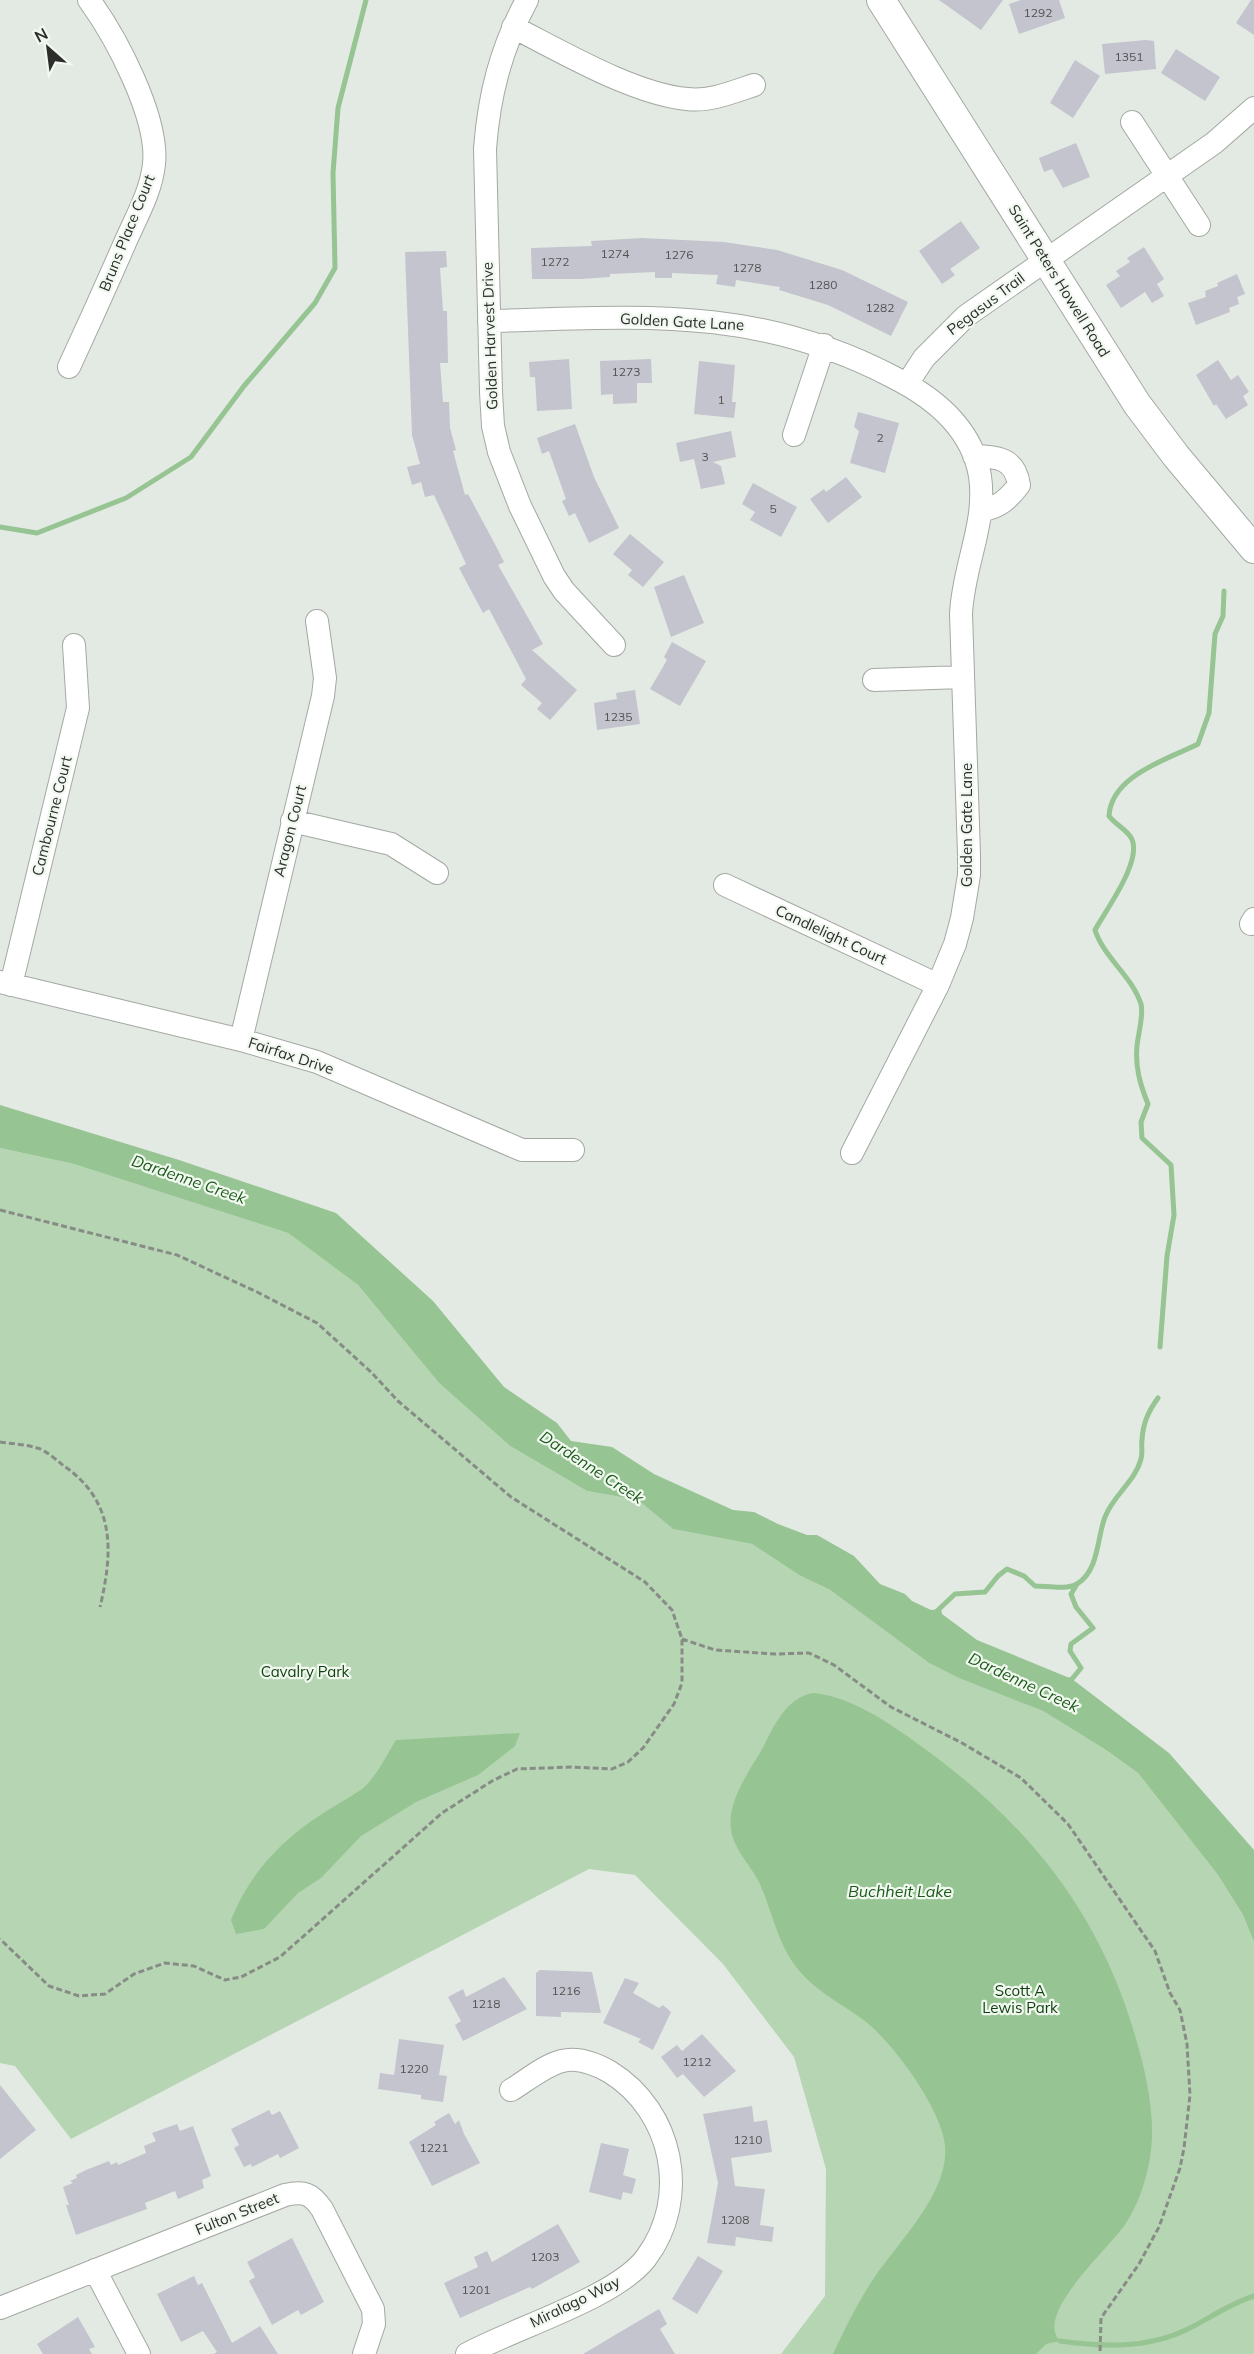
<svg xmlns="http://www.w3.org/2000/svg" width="1254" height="2354" font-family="Mulish,sans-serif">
<rect width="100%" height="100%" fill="#e3eae3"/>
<path fill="#b6d5b3" d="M0,1148L74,1164L288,1233L358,1285L439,1383L510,1446L587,1491L638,1500L673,1529L752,1544L799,1575L830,1590L929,1663L960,1678L1043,1711L1106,1750L1138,1773L1218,1875L1243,1915L1254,1942V2354H781L825,2296L826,2169L794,2057L723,1964L635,1875L589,1869L71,2139L15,2066L0,2063Z"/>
<path fill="#96c492" d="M0,1105L179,1160L336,1213L433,1301L504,1387L557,1423L571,1441L612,1447L654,1474L733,1510L754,1512L778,1524L807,1535H817L854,1556L880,1584L905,1594L912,1601L931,1610L941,1609L942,1614L977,1640L1072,1679L1169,1753L1254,1850V1942L1243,1915L1218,1875L1138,1773L1106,1750L1043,1711L959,1678L929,1663L830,1590L799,1575L752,1544L673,1529L638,1500L587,1491L510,1446L439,1383L358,1285L288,1233L74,1164L0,1148Z
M813,1693C850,1696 888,1722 918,1744C1025,1820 1100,1911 1136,2039C1145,2070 1153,2104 1152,2137C1151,2165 1142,2199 1126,2223C1111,2247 1033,2314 1060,2341L1046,2344L1036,2354H833C845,2328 858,2302 874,2278C898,2242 950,2192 945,2145C941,2108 893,2043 865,2021C841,2003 816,1992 797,1968C777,1943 772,1910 759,1882C752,1868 741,1857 735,1843C720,1812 746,1776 761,1751C774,1727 784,1699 813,1693Z
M520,1733L515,1746L478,1775L416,1802L361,1836L321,1878L298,1893L264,1929L236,1934L231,1920C249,1875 279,1842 319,1816C333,1806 348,1799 362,1789C377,1776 386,1756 396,1740Z"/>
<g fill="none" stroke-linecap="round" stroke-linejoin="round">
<path stroke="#96c492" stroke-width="5" d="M0,527L37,533L126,498L191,457L244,386L315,303L335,268L333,173L338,108L366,0
M1160,1347L1167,1256L1174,1215L1171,1165L1142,1138L1141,1122L1148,1104C1140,1084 1135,1067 1137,1046C1138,1034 1144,1015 1141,1004C1132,976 1104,958 1095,930C1105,911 1146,857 1130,836C1124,828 1115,824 1109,816C1111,775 1169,759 1198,744L1209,713L1215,634L1223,616L1224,591
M936,1612L955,1594L985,1592L998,1576L1007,1569L1024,1576L1035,1586C1047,1586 1066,1590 1077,1584C1099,1571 1097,1537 1105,1517C1114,1494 1135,1482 1141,1459C1143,1453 1141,1446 1142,1440C1143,1423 1148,1412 1158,1398
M1066,1681L1072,1679L1081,1668L1070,1651L1071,1644L1093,1628L1076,1607L1071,1594L1077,1584
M1060,2341C1102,2347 1148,2349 1188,2329C1210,2318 1229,2304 1254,2296"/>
</g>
<path fill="#c3c4cd" d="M939,0H1003L981,30Z
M1021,0H1059L1065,18L1019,34L1009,4Z
M1251,0H1254V35L1236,23Z
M1146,40L1154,41L1156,69L1105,74L1102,44Z
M1176,49L1220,77L1205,101L1161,73Z
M1075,60L1100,76L1073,118L1050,103Z
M1076,143L1090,177L1063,188L1052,169L1044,172L1039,158Z
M961,221L980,248L950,269L955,275L942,284L919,251Z
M642,238L724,242L777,250L842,270L908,302L891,336L828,305L779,290L780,287L736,280L735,287L716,284L718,275L672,273V278H655V272L610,274V277L580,279H532L531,248L592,246L591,241Z
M1144,247L1164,279L1157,284L1164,296L1152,303L1145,292L1121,308L1106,285L1120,276L1116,271L1130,262L1127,258Z
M446,251L447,267L440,268L443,311H447L448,363H440L443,402H449L450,428L456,450L453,451L465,495L468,494L497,548L504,562L498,565L543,644L532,650L577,690L550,720L537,709L542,703L521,685L526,679L489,609L483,613L459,568L466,564L434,495L425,497L421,482L412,485L407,467L420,464L412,435L405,252Z
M1237,274L1245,294L1237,297L1239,304L1229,308L1230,312L1196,325L1188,303L1206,297L1205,291L1218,286L1217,283Z
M569,359L572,409L537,411L535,377H530L529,362Z
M651,359L652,383H637V403L613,404V394L601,395L600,361Z
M1218,360L1231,380L1238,375L1249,392L1243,396L1248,405L1226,419L1216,404L1214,406L1196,375Z
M699,361L735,365L732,402H736L734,418L694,414Z
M858,412L899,423L885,473L850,463L859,431L854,427Z
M575,424L594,477L619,528L589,543L575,513L569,516L562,501L566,499L549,451L542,454L537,438Z
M731,431L736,457L713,462L721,466L725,484L701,489L694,459L680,462L676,443Z
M846,477L862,497L828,523L810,499L824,489L826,492Z
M753,483L797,507L781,537L750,520L755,512L742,504Z
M630,534L664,562L643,587L628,575L632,570L613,554Z
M684,575L704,623L671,637L654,587Z
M672,642L706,661L680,706L650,689L667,660L664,657Z
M635,690L640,724L597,730L594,703L617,699L616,693Z
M540,1970L592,1972L601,2013L561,2012V2017L536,2016V1973Z
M504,1977L527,2009L463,2041L455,2025L461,2021L448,1997L463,1989L466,1997Z
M625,1978L639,1983L633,1993L659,2008L663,2005L671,2012L653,2050L638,2042L641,2039L603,2023Z
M702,2034L736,2071L704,2097L683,2074L677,2078L661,2057L677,2045L682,2051Z
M399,2039L444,2045L439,2075L447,2076L443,2102L421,2099V2095L378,2089L380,2073L394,2075Z
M0,2085L36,2130L0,2159Z
M752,2106L754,2122L767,2120L772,2152L731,2158L735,2186L765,2189L760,2225L774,2227L772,2242L736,2237L735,2246L707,2243L718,2183L703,2114Z
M269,2110L272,2115L280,2111L299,2148L280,2158L278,2154L252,2167L251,2164L244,2167L234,2148L239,2145L231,2129Z
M449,2113L455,2124L459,2120L464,2134L480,2163L432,2186L409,2142L436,2125L434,2122Z
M177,2124L180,2131L193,2126L211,2176L202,2180L204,2188L178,2199L175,2191L145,2203L147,2209L76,2235L66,2205H69L63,2187L73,2183L70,2181L77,2178L76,2175L86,2170L109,2161L111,2165L117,2162L118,2165L146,2153L144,2146L156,2141L152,2133Z
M601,2143L629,2149L623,2175L636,2179L632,2194L623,2192L621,2200L589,2192Z
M558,2224L580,2262L532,2289L530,2287L460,2318L444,2283L478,2267L474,2257L487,2251L492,2262Z
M292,2238L324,2302L301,2315L298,2310L272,2325L249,2281L255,2277L247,2262Z
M698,2256L723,2271L697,2314L672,2299Z
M194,2276L198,2285L202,2283L232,2343L260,2326L278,2354H214L217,2352L203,2331L181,2342L157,2294Z
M659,2309L667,2324L660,2329L675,2354H583Z
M78,2317L95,2347L89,2349L92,2354H43L37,2344Z"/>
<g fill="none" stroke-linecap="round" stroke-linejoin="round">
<defs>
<path id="minor" d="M527,0C501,48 489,95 485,149L491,392L493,426L499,452L520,506L554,576L564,591L614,645
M513,27C561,51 633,94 687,99C709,102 733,92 754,85
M1132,122L1199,225
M489,321C639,317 755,305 893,377C933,397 972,428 980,476C987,524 963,566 961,614L969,854V875L962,918L955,944L938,985L852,1153
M69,367C88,326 106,286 124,245C135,219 151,193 154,164C159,118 116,37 89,0
M907,384L924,358L966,316L1214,143L1254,108
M794,435L824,345
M974,456C998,457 1015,458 1019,485C1009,498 999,508 982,510
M874,680L963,677
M292,821L391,844L437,873
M725,885L938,985
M1251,924L1254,919
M0,982L241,1040L317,1062L522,1150H573
M11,985L78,708L74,645
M241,1040L323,696L325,678L317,621
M95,2270L139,2354
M0,2308L285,2195C304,2191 311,2193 322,2209L373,2309L374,2324L364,2354
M467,2354C514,2328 616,2298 646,2258C691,2198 673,2111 610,2072C596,2064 578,2057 562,2061C545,2065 526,2081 511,2090"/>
<path id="major" d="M881,0L1137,404L1176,456L1254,549"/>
</defs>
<use href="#minor" stroke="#a3a9a2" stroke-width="24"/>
<use href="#major" stroke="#a3a9a2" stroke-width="30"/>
<path stroke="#878c87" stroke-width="3" stroke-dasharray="6 3" stroke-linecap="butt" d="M0,1210L177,1255L257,1292L317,1323L371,1372L398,1401L511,1497L645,1582L672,1610L682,1639V1683L674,1704L643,1748L628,1762L612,1769L572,1767L517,1769L492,1781L442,1813L280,1957L241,1977L225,1980L194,1966L165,1963L134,1974L105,1994L79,1996L49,1986L0,1939
M0,1442C12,1444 25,1444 37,1448C46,1450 56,1460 64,1466C116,1502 113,1552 100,1607
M682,1639L715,1650L775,1654L809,1653L834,1665L891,1707L962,1743L1021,1778L1068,1824L1155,1951L1170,1993L1180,2010L1187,2044L1190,2095L1184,2148L1180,2168L1159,2227L1139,2264L1101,2318L1100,2354"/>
<use href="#minor" stroke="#fff" stroke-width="22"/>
<use href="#major" stroke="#fff" stroke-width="28"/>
</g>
<g text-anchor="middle" stroke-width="4.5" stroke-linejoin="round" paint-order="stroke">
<g font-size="12" fill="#525454">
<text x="1038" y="17">1292</text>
<text x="1129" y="61">1351</text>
<text x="615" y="258">1274</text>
<text x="679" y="259">1276</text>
<text x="555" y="266">1272</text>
<text x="747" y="272">1278</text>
<text x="823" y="289">1280</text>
<text x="880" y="312">1282</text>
<text x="626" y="376">1273</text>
<text x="721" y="404">1</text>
<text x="880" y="442">2</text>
<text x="705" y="461">3</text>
<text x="773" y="513">5</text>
<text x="618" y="721">1235</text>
<text x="566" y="1995">1216</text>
<text x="486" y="2008">1218</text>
<text x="697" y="2066">1212</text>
<text x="414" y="2073">1220</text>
<text x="748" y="2144">1210</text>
<text x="434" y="2152">1221</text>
<text x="735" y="2224">1208</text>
<text x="545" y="2261">1203</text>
<text x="476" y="2294">1201</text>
</g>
<g font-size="15" fill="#2c2e2c" stroke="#f1f8f0">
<text transform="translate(127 233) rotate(-68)" y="5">Bruns Place Court</text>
<text transform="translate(1059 281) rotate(58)" y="5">Saint Peters Howell Road</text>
<text transform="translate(986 304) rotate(-37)" y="5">Pegasus Trail</text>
<text transform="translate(682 322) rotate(3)" y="5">Golden Gate Lane</text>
<text transform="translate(490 336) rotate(-92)" y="5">Golden Harvest Drive</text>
<text transform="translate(52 816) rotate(-76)" y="5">Cambourne Court</text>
<text transform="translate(967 825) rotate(-90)" y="5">Golden Gate Lane</text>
<text transform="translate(290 831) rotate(-76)" y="5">Aragon Court</text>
<text transform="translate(831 935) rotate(25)" y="5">Candlelight Court</text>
<text transform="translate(291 1056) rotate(18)" y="5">Fairfax Drive</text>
<text transform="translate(237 2214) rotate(-22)" y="5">Fulton Street</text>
<text transform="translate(575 2302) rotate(-26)" y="5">Miralago Way</text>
</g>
<g font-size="15" fill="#0e3e0d" stroke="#f1f8f0">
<text x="305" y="1677">Cavalry Park</text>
<text x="1020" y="1996">Scott A<tspan x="1020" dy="17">Lewis Park</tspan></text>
</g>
<g font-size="16" font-style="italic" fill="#1b5919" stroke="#f1f8f0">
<text transform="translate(189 1179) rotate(19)" y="6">Dardenne Creek</text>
<text transform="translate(592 1467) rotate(33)" y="6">Dardenne Creek</text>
<text transform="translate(1024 1682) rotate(25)" y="6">Dardenne Creek</text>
<text x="900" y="1897">Buchheit Lake</text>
</g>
</g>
<g transform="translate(48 48) rotate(332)" stroke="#f1f8f0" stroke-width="4.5" paint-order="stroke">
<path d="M0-4.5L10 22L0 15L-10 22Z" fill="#2c2e2c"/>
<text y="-9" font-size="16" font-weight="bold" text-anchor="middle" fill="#2c2e2c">N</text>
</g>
</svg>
